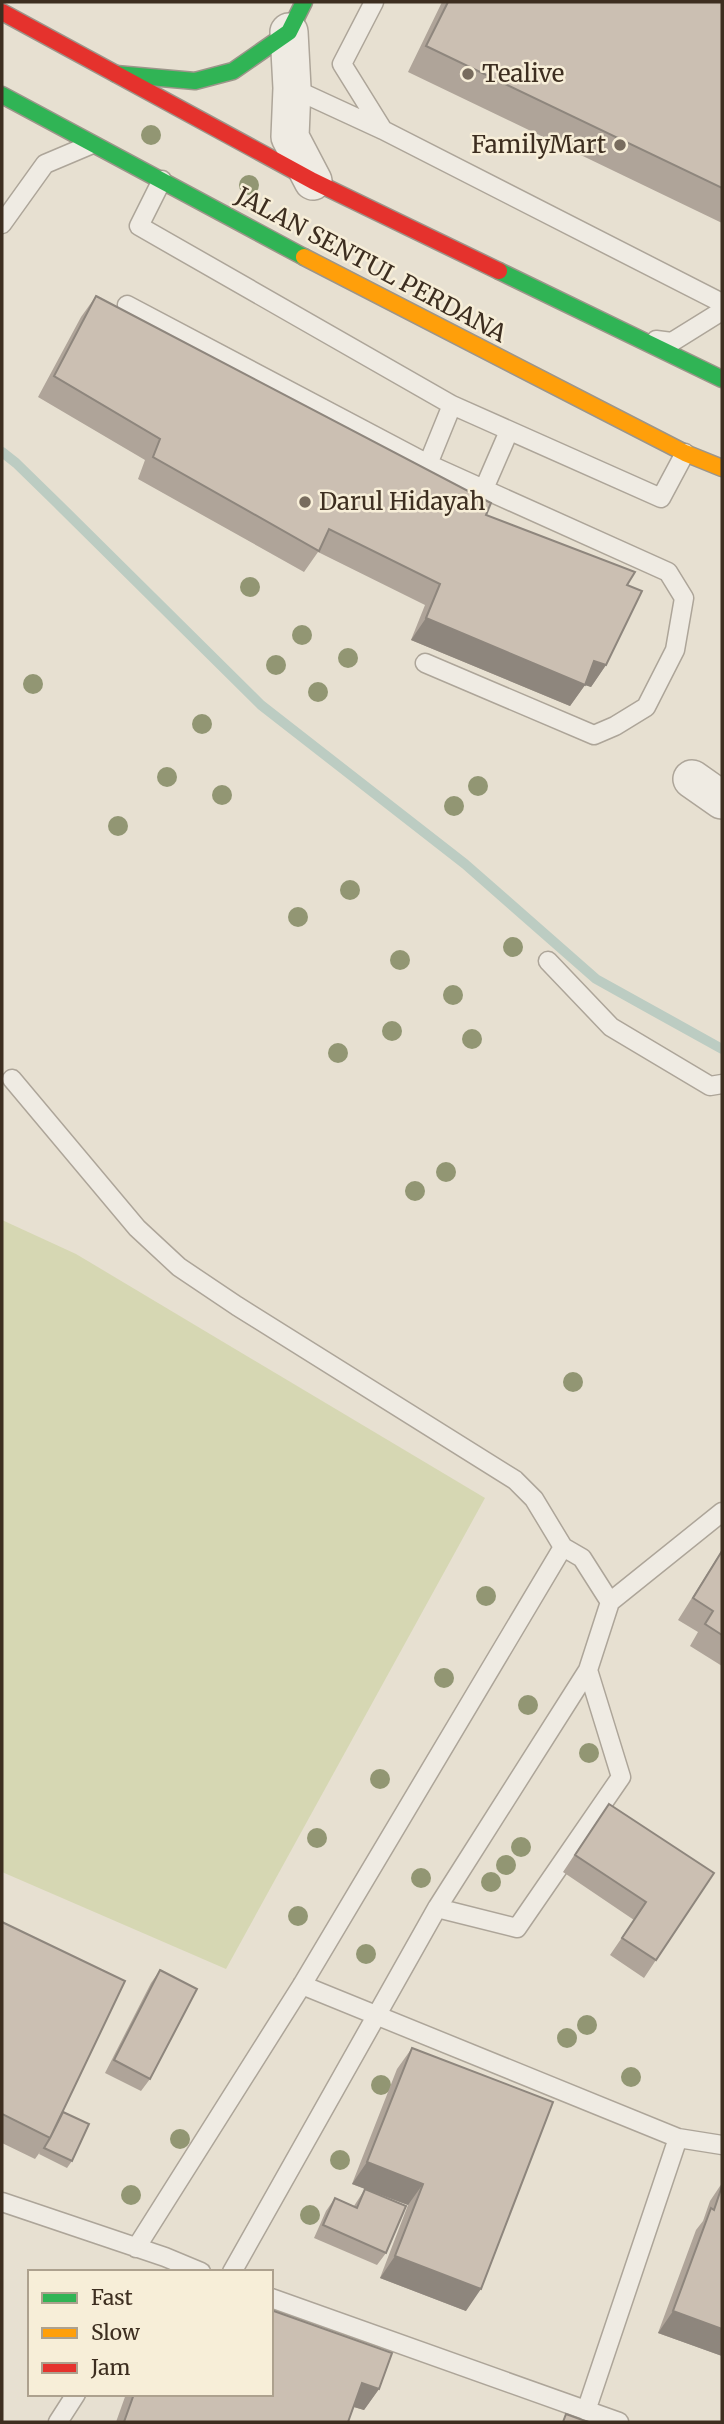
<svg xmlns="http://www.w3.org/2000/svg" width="724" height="2424" font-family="Merriweather,serif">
<rect width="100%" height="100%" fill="#e7e0d1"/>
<path fill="#d6d7b3" d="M2,1220L76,1254L485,1498L226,1969L2,1872Z"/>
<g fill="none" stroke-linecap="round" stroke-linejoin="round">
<path stroke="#bcccc2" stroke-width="10" d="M2,452L16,463L57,503L261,705L465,864L596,979L722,1049"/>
<defs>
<path id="lane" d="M374,2L342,64L383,130
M292,88L383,130L722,303
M162,180L139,226L452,405L661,498L685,453
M2,224L45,164L90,145
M127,305L428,464L668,572L684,598L675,650L646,707L615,726L594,735L425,663
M656,340L672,342L722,311
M428,464L452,405
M483,491L509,431
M548,961L611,1027L710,1086L722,1084
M12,1079L137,1228L179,1267L237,1306L515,1480L534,1499L563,1547L582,1558L610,1602
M437,1908L517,1928L621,1777L588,1670
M302,1985L678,2138L722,2145
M2,2202L165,2257L201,2272
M136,2248L302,1985L563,1547
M232,2272L437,1908L588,1670L610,1602L722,1512
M271,2298L619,2422
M586,2411L678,2138
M58,2422L76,2394"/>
<path id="street" d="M289,32L292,88L290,137L313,181
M692,779L722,800"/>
<path id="fast" d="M116,74L195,81L233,71L289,32L304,2
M2,95L304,257
M499,271L722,379"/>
<path id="slow" d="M304,257L685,453L722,468"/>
<path id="jam" d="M2,12L313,181L499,271"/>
</defs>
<use href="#lane" stroke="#ada599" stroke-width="21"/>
<use href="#street" stroke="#ada599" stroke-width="40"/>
<use href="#fast" stroke="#9c958a" stroke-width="19"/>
<use href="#slow" stroke="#9c958a" stroke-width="19"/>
<use href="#jam" stroke="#9c958a" stroke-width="19"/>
<use href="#lane" stroke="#efebe3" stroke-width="18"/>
<use href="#street" stroke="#efebe3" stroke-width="37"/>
<use href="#fast" stroke="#30b455" stroke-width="16"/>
<use href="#slow" stroke="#ff9f0a" stroke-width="16"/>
<use href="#jam" stroke="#e5322d" stroke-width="16"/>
</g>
<g fill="#929673">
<circle cx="151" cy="135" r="10"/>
<circle cx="249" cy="185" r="10"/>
<circle cx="250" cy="587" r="10"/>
<circle cx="302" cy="635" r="10"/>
<circle cx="348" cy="658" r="10"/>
<circle cx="276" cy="665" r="10"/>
<circle cx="33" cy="684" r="10"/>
<circle cx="318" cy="692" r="10"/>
<circle cx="202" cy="724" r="10"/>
<circle cx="167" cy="777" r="10"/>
<circle cx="478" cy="786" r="10"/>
<circle cx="222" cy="795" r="10"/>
<circle cx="454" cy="806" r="10"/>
<circle cx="118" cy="826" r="10"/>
<circle cx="350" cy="890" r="10"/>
<circle cx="298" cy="917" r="10"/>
<circle cx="513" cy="947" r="10"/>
<circle cx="400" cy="960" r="10"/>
<circle cx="453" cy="995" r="10"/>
<circle cx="392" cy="1031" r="10"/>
<circle cx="472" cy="1039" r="10"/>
<circle cx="338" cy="1053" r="10"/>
<circle cx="446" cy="1172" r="10"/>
<circle cx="415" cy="1191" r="10"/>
<circle cx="573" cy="1382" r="10"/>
<circle cx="486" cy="1596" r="10"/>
<circle cx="444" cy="1678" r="10"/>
<circle cx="528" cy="1705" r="10"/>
<circle cx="589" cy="1753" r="10"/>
<circle cx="380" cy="1779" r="10"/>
<circle cx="317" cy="1838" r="10"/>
<circle cx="521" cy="1847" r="10"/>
<circle cx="506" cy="1865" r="10"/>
<circle cx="421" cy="1878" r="10"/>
<circle cx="491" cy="1882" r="10"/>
<circle cx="298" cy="1916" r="10"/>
<circle cx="366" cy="1954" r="10"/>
<circle cx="587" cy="2025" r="10"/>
<circle cx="567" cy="2038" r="10"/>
<circle cx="631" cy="2077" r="10"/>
<circle cx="381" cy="2085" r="10"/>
<circle cx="180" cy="2139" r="10"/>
<circle cx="340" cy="2160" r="10"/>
<circle cx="131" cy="2195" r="10"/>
<circle cx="310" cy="2215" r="10"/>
</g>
<path fill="#afa499" d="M442,2H722V223L408,72Z
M96,296L486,515L627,585L606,665L591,687L585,685L570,706L411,640L425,605L318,552L304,572L138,479L145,460L38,397L81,317Z
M722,1550V1666L690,1646L698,1632L678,1620Z
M597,1821L714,1873L644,1978L610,1955L634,1920L563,1872Z
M2,1922L63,2112L72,2161L67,2168L39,2154L40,2152L35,2159L2,2143Z
M160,1970L150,2079L141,2091L105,2073L151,1983Z
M412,2048L466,2311L380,2278L408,2205L373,2192L386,2253L377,2265L314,2238L326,2211L335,2198L354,2206L365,2189L352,2184L397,2069Z
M722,2183V2356L658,2333L696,2230L703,2221L710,2201Z
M379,2389L364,2410L354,2407L348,2422H116L126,2394H271Z"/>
<path fill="#8e867d" d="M426,618L594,661L606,665L591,687L585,685L570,706L411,640Z
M367,2162L423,2184L408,2205L352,2184Z
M395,2256L481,2289L466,2311L380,2278Z
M673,2311L722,2329V2356L658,2333Z
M362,2383L379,2389L364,2410L347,2405Z"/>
<path fill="#cbbfb2" stroke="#8e867d" stroke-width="2" d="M448,2H722V188L426,46Z
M96,296L491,503L486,515L635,572L627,585L642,591L606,665L594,661L585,685L426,618L440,584L329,529L319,551L153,457L160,439L54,376Z
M722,1551V1635L705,1624L713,1611L693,1598Z
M609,1804L714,1873L656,1960L622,1938L646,1902L575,1855Z
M2,1922L125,1981L50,2138L2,2114Z
M160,1970L197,1989L150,2079L114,2060Z
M412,2048L553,2102L481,2289L395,2256L423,2184L367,2162Z
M63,2112L89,2124L72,2161L44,2148L50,2138Z
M722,2186V2329L673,2311L711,2208L714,2210Z
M365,2189L406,2206L386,2253L323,2225L335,2198L357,2208Z
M271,2310L392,2353L379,2389L362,2383L348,2422H124L134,2394H271Z
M566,2414L588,2422H563Z"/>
<g fill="#786c5e" stroke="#f7eed8" stroke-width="2.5">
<circle cx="468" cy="74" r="7"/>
<circle cx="620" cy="145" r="7"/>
<circle cx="305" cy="502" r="7"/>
</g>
<g text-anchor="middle" stroke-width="5" stroke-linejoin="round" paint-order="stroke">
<g font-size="24" fill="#3d2e20" stroke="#f7eed8" text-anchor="start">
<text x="482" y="82">Tealive</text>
<text x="606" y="153" text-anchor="end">FamilyMart</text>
<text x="319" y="510">Darul Hidayah</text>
</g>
<g font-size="24" fill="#3d2e20" stroke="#f7eed8">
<text transform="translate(371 265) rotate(28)" y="8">JALAN SENTUL PERDANA</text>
</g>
</g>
<rect width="724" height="2424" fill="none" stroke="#3d2e20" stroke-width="7"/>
<rect x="28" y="2270" width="245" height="126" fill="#f7eed8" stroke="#ada18e" stroke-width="2"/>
<rect x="42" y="2293" width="35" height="10" fill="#30b455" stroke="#ada18e" stroke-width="2"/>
<text x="91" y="2305" font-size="21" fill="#3d2e20">Fast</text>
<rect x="42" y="2328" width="35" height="10" fill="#ff9f0a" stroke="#ada18e" stroke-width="2"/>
<text x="91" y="2340" font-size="21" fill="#3d2e20">Slow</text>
<rect x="42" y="2363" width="35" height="10" fill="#e5322d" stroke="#ada18e" stroke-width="2"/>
<text x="91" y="2375" font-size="21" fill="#3d2e20">Jam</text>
</svg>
